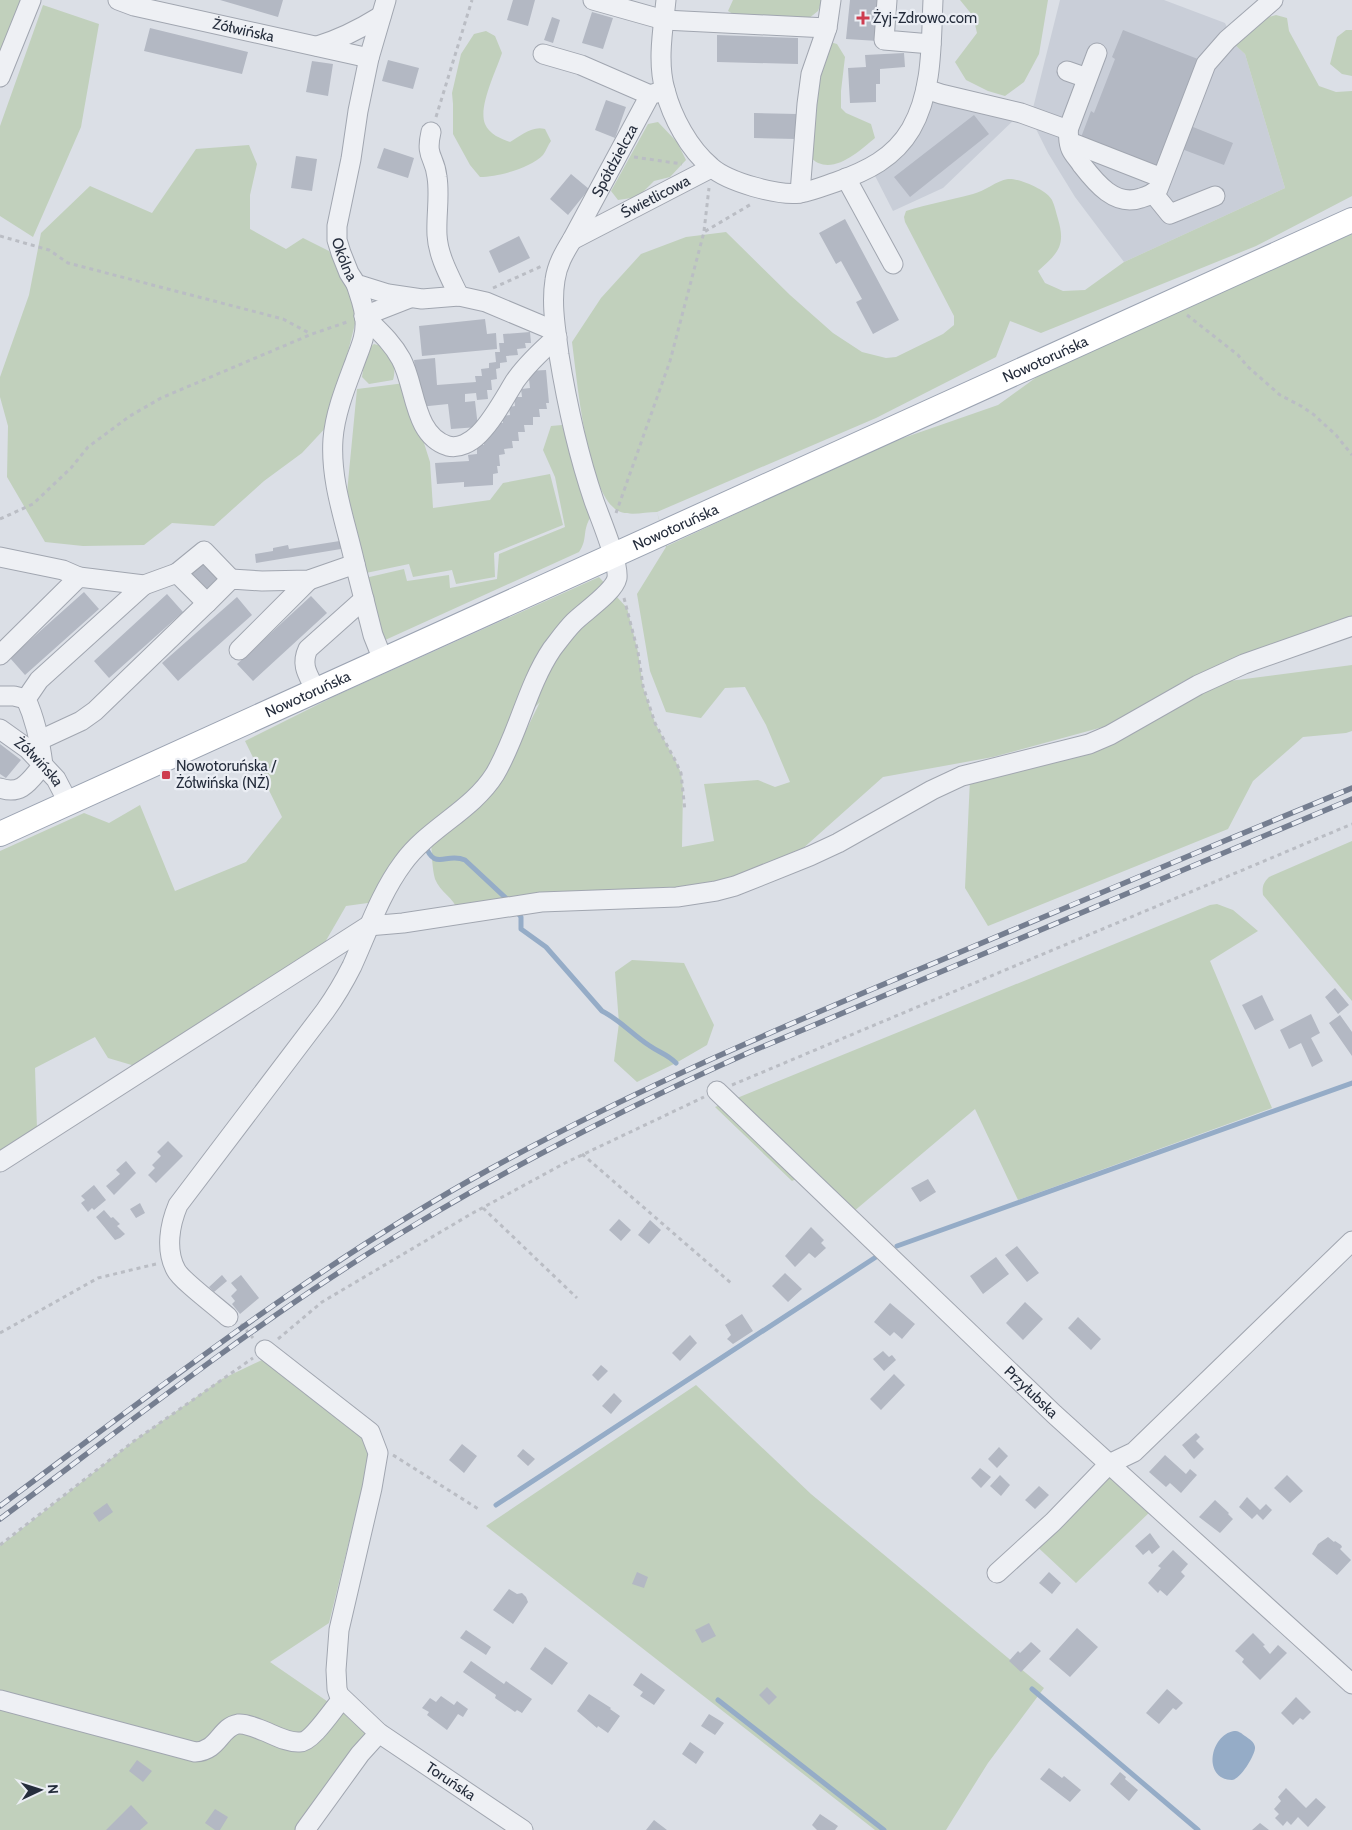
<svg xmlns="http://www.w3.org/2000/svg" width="1352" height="1830" font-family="Cabin,sans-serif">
<rect width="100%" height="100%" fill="#dbdfe6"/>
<path fill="#c9ced8" d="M1060,0H1164L1225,23L1235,45L1245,54L1285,188L1124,262L1075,197L1048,153L1033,123L1032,112Z
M926,89L1021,113L943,188L893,211L871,168L889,156Z"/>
<path fill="#c1d0bc" d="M0,0H21L0,51Z
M733,0H822L818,11L808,19L738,17L728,11Z
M960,0H1048L1039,54L1024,82L1005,96L988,91L966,80L955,62L977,33L973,16Z
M43,5L99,24L81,127L33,237L0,216V126Z
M1276,15L1287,18L1289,31L1319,86L1336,92L1352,91V196L1256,246L1041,333L1010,321L996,357L876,418L657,512L667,546L886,444L998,405L1056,363L1293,257L1352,234V620L1184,681L1114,724L993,757L883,777L791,859L713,890L458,911C454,898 440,892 435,879C432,868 432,854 431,843L503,777L540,702L519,724L507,750L375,902L346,906L324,944L135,1066L108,1058L95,1037L35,1068L37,1129L0,1151V851L84,813L109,823L140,805L175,891L246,862L282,817L245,741L335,696L599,577L627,608L638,652L643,687L655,723L675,760L681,773L683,789L682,847L714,841L704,784L758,780L775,787L790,782L766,725L745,687L725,688L701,718L666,712L650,671L637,594L666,547L657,512C643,512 623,518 613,507C586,482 577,379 572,342L601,298L641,254L686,237L726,232L790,295L833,333L862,352L886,358L896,357L943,334L954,325V316L905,222L904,217L906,211C928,204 950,200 973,194C985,191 996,181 1008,179C1019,178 1047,190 1052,200C1055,206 1056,213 1058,219C1066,246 1058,253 1038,271L1045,283L1063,291L1085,290L1124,262L1285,188L1245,54L1235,45L1258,20Z
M1346,30H1352V76L1342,74L1330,64L1337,37Z
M486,31L495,36L502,53C496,71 478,107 485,124C489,134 501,139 510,142C520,136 533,125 545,129L551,141C548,145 546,151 543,155C531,168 497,177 480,177L470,165L453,134V104L452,93L461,54L474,34Z
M830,42L837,44L845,57L841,91V108L846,113L871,124L875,138C858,152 830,179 809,156L812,93Z
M658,122L677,142L686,160L670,177L654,181L638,197L618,200L611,191L648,124Z
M249,145L257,164L250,195V229L286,249L303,238L329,251L359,308L330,423L302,453L264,481L214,526L172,523L144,545L83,546L45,542L7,477L8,426L0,397V377L29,295L41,233L90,186L152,213L196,149Z
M374,344C377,345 383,346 386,348C394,355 396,371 393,380L369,384L362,377L366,351Z
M405,383L430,462L433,508L490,500L503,483L550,474L563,525L494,553L495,577L456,584L452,570L413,577L409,564L366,573L346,503L357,389Z
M562,425L590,518C582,532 588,539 579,552L383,641L365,578L404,569L407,581L449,575L450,588L497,579L499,554L565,527L555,477L543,450L551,426Z
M1352,665V731L1346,733L1303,737L1253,781L1228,829L988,926L965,888L970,779L1061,757L1198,685Z
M1352,841V1001L1263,895C1262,887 1263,883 1269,877Z
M1217,904L1233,910L1258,931L1210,961L1272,1108L1018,1200L975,1109L853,1212L810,1172L792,1181L715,1107L1210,905Z
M632,960L684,963L714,1025L707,1045L676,1063L637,1082L614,1061L619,1023L615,972Z
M262,1360L363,1438L369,1460L329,1623L270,1662L369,1730L297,1830H0V1546L134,1441L222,1379Z
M696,1385L811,1494L1044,1688L988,1763L946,1830H875L486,1526Z
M1105,1465L1153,1509L1076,1583L1030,1540Z"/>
<path fill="#95acc7" d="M1234,1731C1239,1731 1241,1733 1245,1736C1249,1739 1254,1741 1255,1747C1256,1754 1240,1780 1232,1780C1202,1779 1210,1735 1234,1731Z"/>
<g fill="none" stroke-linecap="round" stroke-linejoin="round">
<path stroke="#95acc7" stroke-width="5" d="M425,844C434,872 446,852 465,860L510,902
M516,911L521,917V929L546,947L602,1011C620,1020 633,1035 650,1046C660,1053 667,1054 676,1063
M897,1246L1352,1083
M496,1505L876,1257
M1032,1689L1198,1830
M718,1700L884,1830"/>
</g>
<path fill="#b3b8c3" d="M220,0H283L278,17Z
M513,0H535L528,26L507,20Z
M850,0H881L878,41L846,39Z
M592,12L613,18L603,49L582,43Z
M552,17L560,20L553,43L544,40Z
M150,28L248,52L242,74L144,51Z
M1123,30L1203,61L1192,89L1187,86L1166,141L1171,143L1160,171L1080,140L1091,111L1094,113L1115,59L1112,57Z
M717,35L798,38V64L717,62Z
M904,53L905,67L880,69V84H876V102L850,103L848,68L866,67L865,55Z
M388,60L419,68L413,89L382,81Z
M312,61L333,64L328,96L306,92Z
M606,100L626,107L615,138L595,130Z
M754,113L797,114L796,139L754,138Z
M974,115L989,134L910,197L894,177Z
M1188,125L1233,143L1224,165L1179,148Z
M384,148L414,158L408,178L377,168Z
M296,156L317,159L312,191L291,188Z
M571,174L589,189L568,215L550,199Z
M845,219L899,320L873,334L856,302L862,299L841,261L836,264L819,233Z
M519,236L530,258L499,273L489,251Z
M485,319L487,334L496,333L497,349L422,356L419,326Z
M530,332L531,343H525L526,348L517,349L518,355L506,356L507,362L500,363V368L496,369L497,379L491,380L492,390H487L488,399L477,400L476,393L465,394V402L475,401L478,427L451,429L448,404L419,407L414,360L435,358L437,385L476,382L475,376H482L481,369L489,368V363L496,362L495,352H500L499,343H504L503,334Z
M546,370L549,403H546L547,409H539L540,417H533V425H524L525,432H518L519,441H512L513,448L504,449L505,454L499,455L500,466H497L498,473L493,474V485L464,487V482L437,484L435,463L469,461L468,455L477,454V445H484L483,437L491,436L490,430L496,429L495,423H503L502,416L510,415L509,407L515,406L514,397H522L521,389L530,388L528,371Z
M346,540L347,548L256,563L255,554L273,551V548L288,545L289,549Z
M204,560L220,578L207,590L190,573Z
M84,592L99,609L25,675L10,658Z
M167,594L183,612L109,678L94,661Z
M311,596L327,613L253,681L237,664Z
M237,597L252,615L178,681L162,663Z
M0,744L21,760L6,778L0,774Z
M1335,988L1349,1005L1338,1014L1325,997Z
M1262,995L1274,1020L1255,1030L1242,1005Z
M1311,1014L1320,1033L1311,1038L1323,1061L1312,1067L1301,1043L1289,1049L1280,1030Z
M1340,1015L1352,1032V1056L1329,1023Z
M168,1141L183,1156L156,1183L148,1175L155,1168L152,1165L161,1156L157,1152Z
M126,1161L136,1173L114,1195L106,1186L120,1174L116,1170Z
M928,1179L936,1192L920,1202L911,1188Z
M94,1185L106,1200L94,1210L92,1208L88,1212L81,1203L85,1200L81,1196Z
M140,1203L145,1213L136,1218L130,1209Z
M104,1210L111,1218L113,1217L120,1224L117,1226L125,1234L120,1238L115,1240L96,1217Z
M619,1219L631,1230L621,1241L609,1230Z
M650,1220L661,1230L649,1244L638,1235Z
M811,1227L824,1240L821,1243L826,1248L815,1258L809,1253L795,1267L785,1256Z
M1017,1246L1039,1273L1027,1282L1005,1255Z
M996,1257L1009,1274L983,1294L970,1276Z
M785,1273L802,1289L788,1302L772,1286Z
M222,1275L227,1281L214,1292L209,1287Z
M241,1275L259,1298L240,1314L232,1304L235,1301L231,1296L237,1290L231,1283Z
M1025,1302L1043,1319L1023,1340L1006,1323Z
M890,1303L915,1324L902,1339L894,1332L890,1336L874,1322Z
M742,1314L753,1331L733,1344L727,1339L731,1335L725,1325Z
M1078,1317L1101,1339L1091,1350L1068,1328Z
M690,1335L697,1343L680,1361L672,1353Z
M883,1351L889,1357L892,1355L896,1360L884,1371L873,1359Z
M601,1365L608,1371L598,1381L592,1375Z
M894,1374L905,1385L881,1410L870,1399Z
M614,1393L622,1401L611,1414L602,1406Z
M1196,1433L1200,1437L1196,1441L1204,1449L1194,1459L1182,1445Z
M462,1444L477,1456L464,1473L449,1460Z
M999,1447L1008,1456L997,1468L988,1459Z
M523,1449L535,1459L528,1466L517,1456Z
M1165,1455L1186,1474L1190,1469L1197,1475L1181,1493L1170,1483L1166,1487L1149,1472Z
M980,1468L991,1477L981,1488L971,1478Z
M1000,1475L1010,1485L1001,1496L990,1486Z
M1287,1475L1303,1491L1290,1503L1274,1488Z
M1039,1486L1049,1495L1035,1509L1025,1500Z
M1247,1497L1260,1510L1266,1504L1272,1510L1263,1520L1257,1514L1252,1519L1239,1507Z
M1215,1500L1229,1513L1228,1514L1233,1519L1220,1533L1199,1517Z
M107,1503L113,1512L99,1522L93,1513Z
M1150,1533L1160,1547L1152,1554L1149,1550L1143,1555L1135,1546Z
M1328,1537L1334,1542L1335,1541L1341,1545L1342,1547L1340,1549L1351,1560L1337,1575L1312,1554L1318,1544Z
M1173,1550L1188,1564L1181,1572L1185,1576L1167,1596L1160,1590L1158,1593L1148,1583L1161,1568L1158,1566Z
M637,1572L648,1577L644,1588L632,1584Z
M1049,1572L1061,1583L1052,1594L1039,1583Z
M509,1589L517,1594L522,1593L526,1597L528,1602L513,1624L493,1610Z
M709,1623L716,1636L702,1643L695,1630Z
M1077,1628L1098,1647L1070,1677L1049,1659Z
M466,1630L491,1647L486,1655L460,1638Z
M1253,1633L1265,1645L1263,1646L1270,1654L1278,1645L1287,1653L1260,1680L1242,1662L1244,1659L1235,1651Z
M1031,1642L1041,1651L1021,1672L1009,1661L1018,1651L1020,1653Z
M545,1647L568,1663L552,1685L530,1669Z
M471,1661L504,1684L506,1681L532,1699L522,1713L517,1710L515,1712L495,1698L496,1695L463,1672Z
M641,1673L665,1690L654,1705L640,1696L643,1692L633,1685Z
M767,1687L777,1697L769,1705L759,1695Z
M1167,1689L1183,1703L1176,1710L1173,1708L1159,1724L1146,1713Z
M589,1694L611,1708L610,1709L620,1716L608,1733L598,1726L597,1728L577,1711Z
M441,1696L454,1705L457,1701L468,1709L463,1717L458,1714L447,1730L427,1715L429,1712L422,1708L430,1698L436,1702Z
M1296,1697L1311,1712L1303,1720L1300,1718L1293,1725L1281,1713Z
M709,1714L724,1723L715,1735L701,1726Z
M690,1742L704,1752L696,1764L682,1754Z
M137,1760L152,1771L143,1782L129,1771Z
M1049,1768L1062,1778L1064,1776L1081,1790L1070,1802L1040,1779Z
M1120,1772L1126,1777L1125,1779L1138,1790L1129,1801L1110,1784Z
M1286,1788L1306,1808L1316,1798L1326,1807L1308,1827L1298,1817L1291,1825L1287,1821L1283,1826L1275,1818L1279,1814L1274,1809L1281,1801L1278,1797Z
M131,1805L148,1823L140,1830H106Z
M215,1809L228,1817L220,1830H215L205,1823Z
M820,1814L838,1826L835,1830H817L812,1825Z
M654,1820L667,1830H646Z
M1260,1823L1269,1830H1252Z"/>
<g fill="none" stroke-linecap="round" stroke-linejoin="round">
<defs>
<g id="minor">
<path id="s1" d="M118,0L134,6L369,58"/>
<path id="s2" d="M386,0L369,58L358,111L351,159L337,226V240L341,253L349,273L356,284L388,294L422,299L459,296L486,302L555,331"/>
<path d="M593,0L664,20L827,28"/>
<path d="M666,0C663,29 657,62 665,90C672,117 689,149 711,167C728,182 778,196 800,193C812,191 824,186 836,182C867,171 894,158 911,129C933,91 931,43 933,0"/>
<path d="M887,0L884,40L931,44"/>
<path d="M317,46C341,39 360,29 381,16"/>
<path d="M543,54L581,65L650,95"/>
<path d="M1067,71L1087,78"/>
<path d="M0,77L31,0"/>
<path d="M926,89L941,94L1021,113L1068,130C1069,136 1068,143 1071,149C1073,154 1079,160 1082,165C1096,183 1115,207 1141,198C1148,196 1153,194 1158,189L1206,64L1227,40L1273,0"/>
<path d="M1068,130L1097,53"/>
<path d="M431,132C425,158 435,156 437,177C440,196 436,215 437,235C438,256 450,277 459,296"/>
<path d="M1070,142L1162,178"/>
<path d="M846,178L893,264"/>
<path d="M800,193L807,104L811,74L827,28L831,0"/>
<path d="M1153,193L1170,214L1215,196"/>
<path id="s3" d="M572,240L711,168"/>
<path d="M364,316C378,330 392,342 401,359C416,386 413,435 448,446C459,449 471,442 479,434C493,420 504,399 515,381C527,364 541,351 557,337"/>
<path d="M364,316L410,298"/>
<path d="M0,557L63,570L79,577"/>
<path d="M355,564C346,523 330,482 333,439C335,413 346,386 355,362C360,348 366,336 365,321C365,308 360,297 356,284"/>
<path d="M177,573L204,551L231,579"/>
<path d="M239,650L309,580"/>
<path d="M0,655L79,577L144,585L177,573L207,603L231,579L262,581L309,580L355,564L373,635L383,660"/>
<path d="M316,691C309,676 300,666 308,649L364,599"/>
<path d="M0,696H14L26,699"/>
<path id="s4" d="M0,729L28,749L56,779L69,804"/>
<path d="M40,740L81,721L95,711L207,603"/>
<path d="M0,788C22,796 30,780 43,765C40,741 36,721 26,699L39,680L144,585"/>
<path id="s5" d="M717,1091L1054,1414L1352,1684"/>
<path d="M0,1162L368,926L403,923L541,902L677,897L716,891L735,886L810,856L838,843L932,790L962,776L1089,744L1110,735L1198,685L1244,664L1352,626"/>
<path id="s6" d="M228,1317C217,1307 181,1280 176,1270C165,1250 170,1224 178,1205L325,1011C335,997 344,982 352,966C368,931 380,894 403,863C428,828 472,811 495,774C518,735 527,686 552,649C559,640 566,630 574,622C585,611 614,592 617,578C619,562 600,518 594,501C578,454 567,404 559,355C556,331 551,305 555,280C557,265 564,253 572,240L650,95L665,90"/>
<path id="s7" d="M265,1350L370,1432L378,1453L372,1488L339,1630L336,1670L337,1689L339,1695L379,1733L523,1830"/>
<path d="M997,1573L1053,1522L1109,1464L1134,1452L1352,1241"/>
<path d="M0,1700L195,1752C219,1751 220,1727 238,1724C246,1723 256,1728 264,1731C274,1735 288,1743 300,1742C312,1742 333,1709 342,1699"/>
<path d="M305,1830L360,1754L379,1733"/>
</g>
<g id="major">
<path id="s8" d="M0,834L1352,220"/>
</g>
</defs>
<use href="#minor" stroke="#a1a6b0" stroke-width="21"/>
<use href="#major" stroke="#9ba3b2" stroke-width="26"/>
<path stroke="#babdc4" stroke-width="3" stroke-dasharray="4 4" stroke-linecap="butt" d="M436,117L472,0
M634,157L682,164
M704,231L709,188
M0,236L49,250L68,263L283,319L311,334
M493,288L542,266
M1187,315L1238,355L1247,366L1280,395L1301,406L1313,414L1336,435L1352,455
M616,513L670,361L704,232L753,203
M0,519L33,504L71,468L88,447L130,416L161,398L312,334L350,321
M624,598L638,652L643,686L655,723L675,760L681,773L685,811
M732,1085L1352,824
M582,1154L731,1283
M483,1208L577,1298
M241,1324L253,1338
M0,1333L98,1278L156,1264
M278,1339L322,1302L471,1214L565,1163L704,1097
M393,1455L480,1510
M0,1545L134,1441L253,1358"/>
<use href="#minor" stroke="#eef0f4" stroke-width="19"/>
<use href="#major" stroke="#fff" stroke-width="24"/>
<defs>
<path id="rail" d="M0,1506C159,1388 316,1265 490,1169C635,1089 786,1025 939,961C1076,903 1214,845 1352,788
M0,1519C121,1429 241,1334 369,1253C491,1176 618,1111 750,1052L1352,799"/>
</defs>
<use href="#rail" stroke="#757e90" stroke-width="5.5"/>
<use href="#rail" stroke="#ebeef4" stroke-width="4" stroke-dasharray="11" stroke-linecap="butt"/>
</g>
<g fill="#ce3d50" stroke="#ebeef4" stroke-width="2">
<path d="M860.5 10.5h5v5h5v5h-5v5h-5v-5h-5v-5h5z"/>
<rect x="161" y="770" width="10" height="10" rx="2.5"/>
</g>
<g text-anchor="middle" stroke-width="4.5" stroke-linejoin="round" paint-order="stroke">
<g font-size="15" fill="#252d3c" stroke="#ebeef4" text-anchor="start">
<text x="873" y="23">Żyj-Zdrowo.com</text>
<text x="176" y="771">Nowotoruńska /<tspan x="176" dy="17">Żółwińska (NŻ)</tspan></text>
</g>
<g font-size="15" fill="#252d3c" stroke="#ebeef4">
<text dy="5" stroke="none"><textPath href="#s1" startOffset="129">Żółwińska</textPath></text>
<text dy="5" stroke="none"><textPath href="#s6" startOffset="1352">Spółdzielcza</textPath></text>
<text dy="5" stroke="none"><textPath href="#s3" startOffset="94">Świetlicowa</textPath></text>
<text dy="5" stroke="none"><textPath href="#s2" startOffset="266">Okólna</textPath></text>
<text dy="5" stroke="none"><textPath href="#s8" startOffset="1148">Nowotoruńska</textPath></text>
<text dy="5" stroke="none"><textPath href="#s8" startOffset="742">Nowotoruńska</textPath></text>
<text dy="5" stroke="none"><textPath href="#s8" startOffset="338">Nowotoruńska</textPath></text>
<text dy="5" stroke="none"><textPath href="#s4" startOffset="51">Żółwińska</textPath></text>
<text dy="5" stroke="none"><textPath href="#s5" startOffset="435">Przyłubska</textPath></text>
<text dy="5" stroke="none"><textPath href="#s7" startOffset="544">Toruńska</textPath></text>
</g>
</g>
<g transform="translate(40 1790) rotate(86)" stroke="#ebeef4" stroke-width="4" paint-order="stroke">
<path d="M0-4L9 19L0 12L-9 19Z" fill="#252d3c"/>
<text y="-8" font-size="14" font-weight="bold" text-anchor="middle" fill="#252d3c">N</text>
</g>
</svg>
